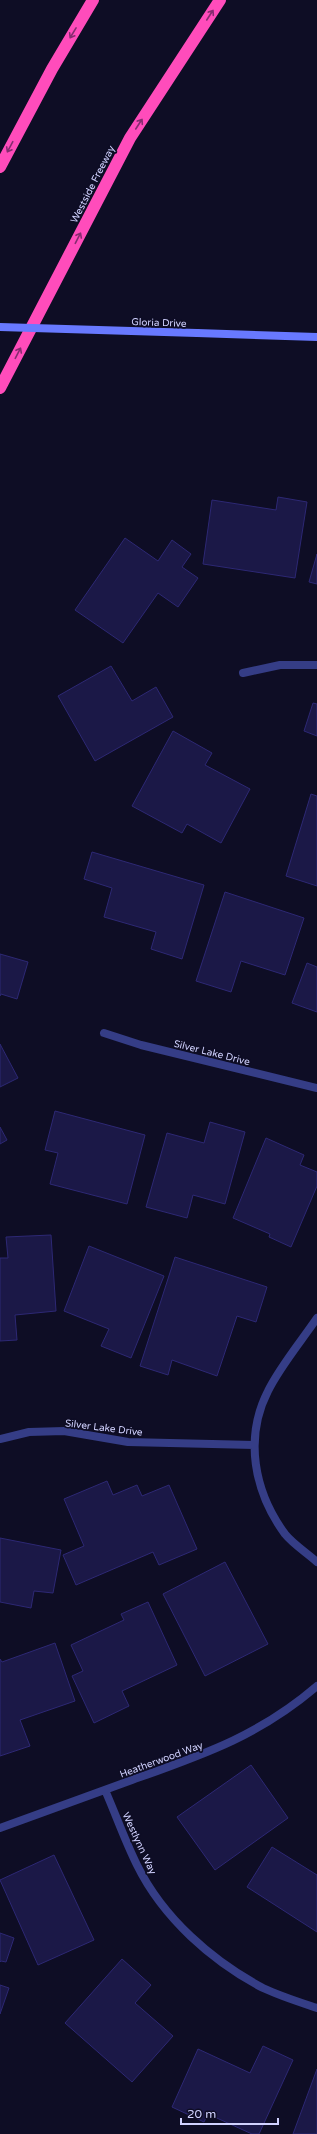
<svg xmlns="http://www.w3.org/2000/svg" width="317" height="2134" font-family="'Varela Round',sans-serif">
<rect width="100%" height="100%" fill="#0e0d25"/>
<path fill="#1b1847" stroke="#2d2874" d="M278,497L307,502L295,578L203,564L212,500L276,510Z
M125,538L158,561L172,540L191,554L182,567L198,578L178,607L158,593L123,643L75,610Z
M317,554V584L309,582Z
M111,666L132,701L156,687L173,717L95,761L58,696Z
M313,703L317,704V736L304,731Z
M173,731L212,753L205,765L250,789L221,843L187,824L182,833L132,806Z
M311,794L317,796V886L286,876Z
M92,852L204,885L182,959L151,949L156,932L104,917L112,888L84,879Z
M225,892L304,918L285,975L241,961L231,992L196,981Z
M0,954L28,962L17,999L1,994L0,996Z
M307,963L317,967V1012L292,1003Z
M0,1044L18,1078L0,1087Z
M55,1111L145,1135L127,1204L50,1184L58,1153L45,1150Z
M210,1122L245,1132L225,1204L193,1195L187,1218L146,1207L167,1133L204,1143Z
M0,1127L7,1140L0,1144Z
M266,1138L304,1155L300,1165L317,1172V1186L291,1247L269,1237L270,1234L233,1218Z
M51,1235L56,1311L15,1315L17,1340L0,1341V1258H8L6,1237Z
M89,1246L164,1276L131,1358L101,1346L109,1329L64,1311Z
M175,1257L267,1287L256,1322L237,1316L217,1376L172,1360L168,1375L140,1366Z
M107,1481L113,1495L137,1485L142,1496L169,1485L197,1549L159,1565L153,1552L76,1585L63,1555L84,1546L64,1499Z
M0,1538L61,1550L53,1593L34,1591L31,1608L0,1602Z
M225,1562L268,1644L205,1676L163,1594Z
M148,1602L177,1665L122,1691L129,1706L94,1723L72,1676L83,1671L71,1645L124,1620L121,1614Z
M55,1643L75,1701L20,1720L30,1746L0,1756V1659L2,1662Z
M251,1765L288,1818L215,1870L177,1817Z
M272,1847L317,1875V1932L247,1887Z
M54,1855L94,1940L38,1965L0,1880Z
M0,1933L14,1938L6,1962L1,1961L0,1962Z
M122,1959L151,1985L135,2003L173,2036L132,2082L65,2023Z
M0,1985L9,1988L0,2014Z
M263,2046L293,2060L259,2134H252L208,2114L204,2122L172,2107L198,2049L250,2073Z
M317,2069V2134H293Z"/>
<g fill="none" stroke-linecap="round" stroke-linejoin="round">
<path stroke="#353d86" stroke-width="8" d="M243,673L280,665H317
M104,1033L141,1045L317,1088
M317,1318C302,1340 279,1368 268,1391C244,1438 254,1492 285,1534C293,1544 307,1553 317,1562
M0,1439L29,1432L64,1431L128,1442L254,1445
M105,1790C116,1815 125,1841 137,1865C163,1918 212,1961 263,1988C280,1996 299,2002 317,2008
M0,1828C44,1812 88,1796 132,1780C202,1755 259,1736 317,1686"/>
<path stroke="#6879ff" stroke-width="8" d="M197,333L317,337"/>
<path stroke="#ff4cbb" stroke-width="12" d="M0,167L52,69L93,0
M0,388L130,138L220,0"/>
<path stroke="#6879ff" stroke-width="8" d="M0,327L197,333"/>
</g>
<defs><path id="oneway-shaft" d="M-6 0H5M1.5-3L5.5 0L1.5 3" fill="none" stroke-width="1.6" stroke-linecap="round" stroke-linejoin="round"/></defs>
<g stroke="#862c70">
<use href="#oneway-shaft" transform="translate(210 15) rotate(-57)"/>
<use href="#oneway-shaft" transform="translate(73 33) rotate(121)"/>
<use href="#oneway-shaft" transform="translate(139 124) rotate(-57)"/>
<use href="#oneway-shaft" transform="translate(10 147) rotate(118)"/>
<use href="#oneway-shaft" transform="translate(78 238) rotate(-63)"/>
<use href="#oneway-shaft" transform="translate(18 353) rotate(-63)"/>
</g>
<g text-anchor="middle" stroke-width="3.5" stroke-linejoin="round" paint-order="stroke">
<g font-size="10" fill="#d1d2ff" stroke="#0e0d25">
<text transform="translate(92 184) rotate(-63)" y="4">Westside Freeway</text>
<text transform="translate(159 322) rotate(2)" y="4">Gloria Drive</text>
<text transform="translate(212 1052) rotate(14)" y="4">Silver Lake Drive</text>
<text transform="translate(104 1427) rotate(7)" y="4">Silver Lake Drive</text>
<text transform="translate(161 1759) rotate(-20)" y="4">Heatherwood Way</text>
<text transform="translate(140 1843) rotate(65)" y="4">Westlynn Way</text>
</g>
</g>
<path d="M181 2118v6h97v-6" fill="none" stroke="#d1d2ff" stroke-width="2"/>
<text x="187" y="2118" font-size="12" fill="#d1d2ff" stroke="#0e0d25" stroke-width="3" paint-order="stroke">20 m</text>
</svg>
